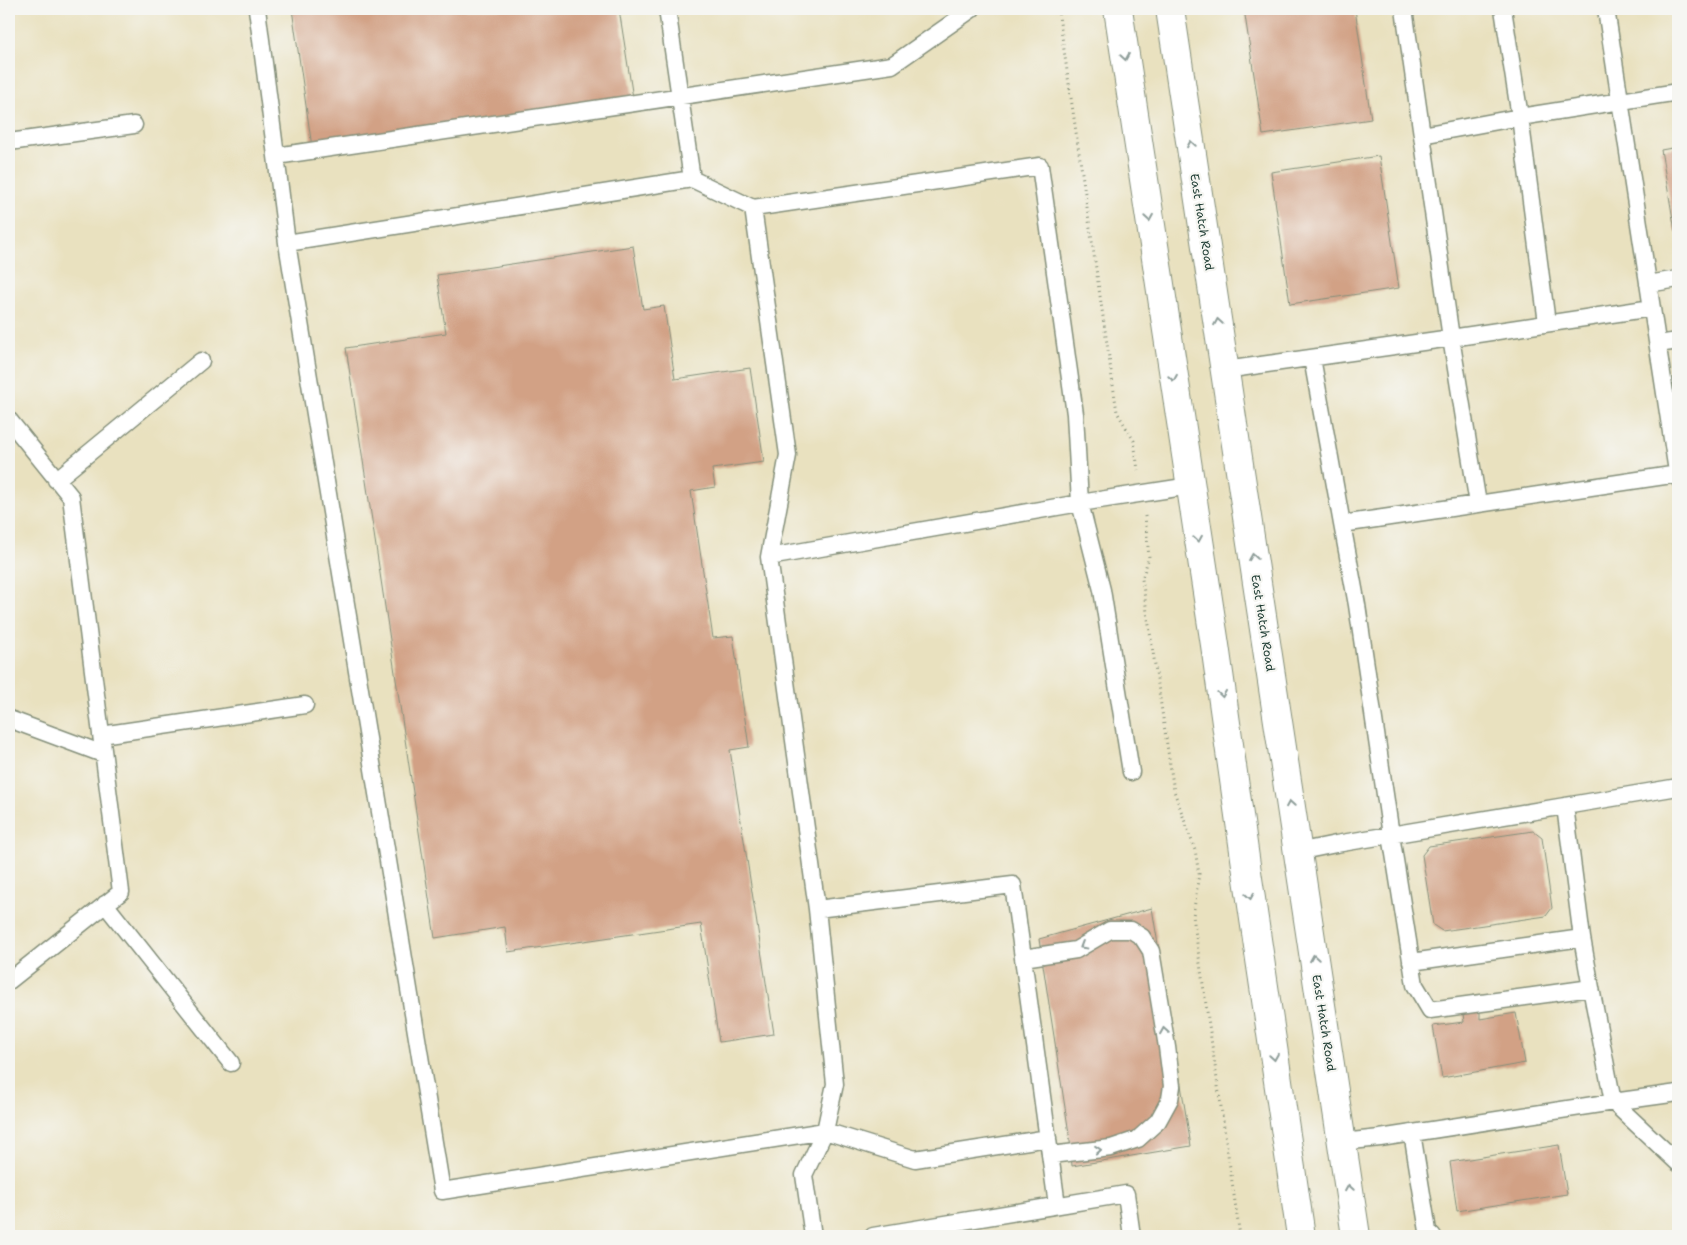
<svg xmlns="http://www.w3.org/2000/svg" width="1687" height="1245" font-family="'Shantell Sans',sans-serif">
<rect width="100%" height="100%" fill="#f6f6f2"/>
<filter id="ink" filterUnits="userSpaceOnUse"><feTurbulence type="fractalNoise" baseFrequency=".02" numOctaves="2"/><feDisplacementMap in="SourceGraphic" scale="10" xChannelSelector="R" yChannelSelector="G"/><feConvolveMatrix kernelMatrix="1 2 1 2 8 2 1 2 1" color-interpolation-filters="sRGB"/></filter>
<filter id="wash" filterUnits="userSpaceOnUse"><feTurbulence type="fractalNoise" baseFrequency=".0096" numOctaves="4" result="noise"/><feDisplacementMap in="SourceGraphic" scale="20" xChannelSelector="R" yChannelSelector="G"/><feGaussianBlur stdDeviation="1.12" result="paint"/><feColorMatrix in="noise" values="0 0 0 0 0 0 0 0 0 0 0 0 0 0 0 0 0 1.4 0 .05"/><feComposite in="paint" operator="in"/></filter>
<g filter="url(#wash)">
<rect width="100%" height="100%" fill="#e9e1bf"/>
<g id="blocks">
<path fill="#d2a185" d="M292,9H619L633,98L312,147Z
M1244,9H1355L1371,119L1263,135Z
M1678,147V231H1675L1661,150Z
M1379,156L1399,288L1290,304L1271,172Z
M633,246L643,309L664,306L675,379L750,368L764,462L712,469L715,487L691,491L713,638L733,636L749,747L730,750L774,1034L719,1042L701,924L508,952L505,927L435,938L346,348L446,333L437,275Z
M1533,831L1542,838L1552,908L1546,916L1442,931L1433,925L1422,855L1429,846Z
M1152,908L1191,1146L1072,1166L1070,1140L1039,939Z
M1480,1010V1019L1516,1013L1525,1063L1442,1078L1433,1026L1464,1022L1463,1013Z
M1559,1145L1567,1194L1457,1211L1450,1162Z"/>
</g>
</g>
<g filter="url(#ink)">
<use href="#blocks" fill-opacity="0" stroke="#848f7a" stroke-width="1"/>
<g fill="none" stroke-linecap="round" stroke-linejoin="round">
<defs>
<path id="service" d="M257,9L276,156L892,65L972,9
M667,9L692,179L753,208L1040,166L1075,414L1080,503L1102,590L1131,772
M1404,9L1451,338L1652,308
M1503,9L1520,117L1678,92
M1606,9L1678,478
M1422,135L1520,117L1547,323
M9,142L134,125
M276,156L287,243L442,1191L825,1131L915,1159L1048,1138
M753,208L788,455L769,557L817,909L1013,885L1057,1205
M287,243L692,179
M1648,284L1678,279
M1658,344L1678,341
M1225,370L1451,338L1478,504L1342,524L1312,358
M9,420L71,497L121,892L9,981
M56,480L201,361
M1478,504L1678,474
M1342,524L1357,605L1391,835L1415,985L1430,1010L1591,988L1582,938
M769,557L1080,503L1190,486
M9,719L103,754
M101,735L305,705
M1565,806L1678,787
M1297,852L1336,844L1565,806L1582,938L1411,962
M105,904L231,1063
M1023,958L1076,950L1110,930H1131L1142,937L1151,951L1167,1047L1172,1086L1170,1099L1158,1121L1138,1139L1111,1148L1050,1155
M1678,1093L1613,1102L1678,1163
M1412,1133L1428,1231L1433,1236
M1342,1142L1380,1138L1613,1102L1591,988
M813,1236L804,1175L825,1131L835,1084L817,909
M873,1236L1126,1194L1132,1236"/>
<path id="primary" d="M1118,9L1215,645L1246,865L1301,1236
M1170,9L1356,1236"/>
</defs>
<use href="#service" stroke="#848f7a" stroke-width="19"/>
<use href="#primary" stroke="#848f7a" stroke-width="30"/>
<path stroke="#848f7a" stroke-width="3" stroke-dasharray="1 4" stroke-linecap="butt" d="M1058,9L1117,412L1134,441L1138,470
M1145,516L1149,557L1142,579L1174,791L1195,850L1199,874L1193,916L1240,1236"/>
<use href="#service" stroke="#fff" stroke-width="16"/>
<use href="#primary" stroke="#fff" stroke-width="28"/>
</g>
<defs><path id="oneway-chevron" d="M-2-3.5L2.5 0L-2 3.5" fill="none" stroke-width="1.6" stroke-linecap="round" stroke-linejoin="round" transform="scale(1.25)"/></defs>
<g stroke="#8f9e9a">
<use href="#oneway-chevron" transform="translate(1125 57) rotate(81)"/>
<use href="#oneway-chevron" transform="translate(1191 144) rotate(-99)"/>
<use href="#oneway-chevron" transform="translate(1149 218) rotate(81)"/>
<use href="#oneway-chevron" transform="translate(1218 322) rotate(-99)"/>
<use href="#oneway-chevron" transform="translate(1173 378) rotate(81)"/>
<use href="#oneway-chevron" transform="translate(1198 539) rotate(81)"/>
<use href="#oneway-chevron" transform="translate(1253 557) rotate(-99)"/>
<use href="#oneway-chevron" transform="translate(1222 694) rotate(82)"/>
<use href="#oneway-chevron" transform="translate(1290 804) rotate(-99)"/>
<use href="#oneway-chevron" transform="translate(1250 896) rotate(81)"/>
<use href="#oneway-chevron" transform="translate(1083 946) rotate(149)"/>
<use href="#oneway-chevron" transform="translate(1314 958) rotate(-99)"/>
<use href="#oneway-chevron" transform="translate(1164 1031) rotate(-99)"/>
<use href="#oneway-chevron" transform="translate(1274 1057) rotate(81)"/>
<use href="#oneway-chevron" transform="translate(1098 1150) rotate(-5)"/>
<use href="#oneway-chevron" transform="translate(1349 1188) rotate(-99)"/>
</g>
</g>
<g text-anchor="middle" stroke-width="4.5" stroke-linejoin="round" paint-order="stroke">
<g font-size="12" fill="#1f3d34" stroke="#f6f6f2">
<text transform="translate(1202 222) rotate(81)" y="4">East Hatch Road</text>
<text transform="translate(1263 623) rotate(81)" y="4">East Hatch Road</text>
<text transform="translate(1324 1023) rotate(81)" y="4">East Hatch Road</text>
</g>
</g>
<rect width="1687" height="1245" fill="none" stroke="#f6f6f2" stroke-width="30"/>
</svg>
